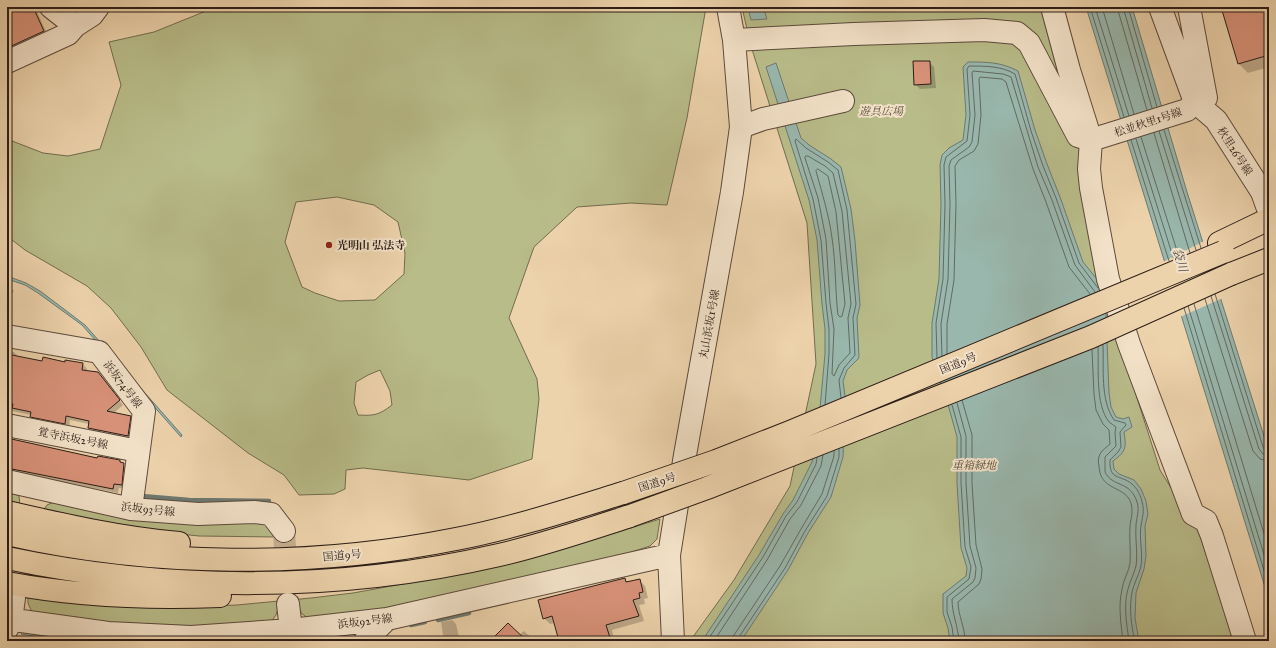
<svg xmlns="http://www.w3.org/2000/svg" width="1276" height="648" font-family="'IM FELL Great Primer','Noto Serif JP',serif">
<rect width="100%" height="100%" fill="#edd3ac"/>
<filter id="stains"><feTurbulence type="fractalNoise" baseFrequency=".005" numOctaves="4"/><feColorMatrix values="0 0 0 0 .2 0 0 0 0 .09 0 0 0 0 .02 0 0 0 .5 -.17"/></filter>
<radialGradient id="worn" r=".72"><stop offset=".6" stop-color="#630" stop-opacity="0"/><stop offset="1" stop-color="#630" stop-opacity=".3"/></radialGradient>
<path fill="#b8bc89" stroke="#726c50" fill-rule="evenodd" d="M224,7H705V13L687,118L667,205L631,203L577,207L534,247L509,318L537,379L539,399L532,459L469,480L363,468L346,470L345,489L334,494L299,495L284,475L248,453L167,390L141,347L111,308L87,286L25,250L7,236V139L43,153L68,156L100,149L121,85L109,42L154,32L206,11ZM337,197L374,205L398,222L405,253L404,274L375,300L339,301L315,293L302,287L285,242L296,202ZM380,370L390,391L392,405C379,415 374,416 358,415L354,403L356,382L368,375Z
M742,7H1047L1084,128L1122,351L1160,470L1199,533L1235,641H690L734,580L790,486L816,364L807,223L750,43Z
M7,490L19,496L20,506L43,511L47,505L56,501L266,521L276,537L199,536L151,531L7,505Z
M660,519L657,539L650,546L572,571L444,601L311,620L302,614L298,607L278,608L276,615L271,622L140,630L32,612L28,603V595L184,607L237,605L311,598L353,593L452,575L575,545Z"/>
<path fill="#99b7ad" stroke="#6d7971" d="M748,7H763L767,19L751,20Z
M1086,7H1132L1187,192L1269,452V600Z
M968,62C987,62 1001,62 1018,71L1035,130L1047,164L1060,197L1083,262L1105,289L1109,393L1111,407L1116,417L1123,419L1129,417L1132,427L1124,432C1126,447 1127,451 1113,461L1114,469L1119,474L1134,480L1141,489L1146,501L1148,514L1145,526L1146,556L1144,569L1136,593L1135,618L1139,641H950L948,628L943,613V594L966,576L967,568L961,548L957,483V437L949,408L932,357V323L939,279L941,204L940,165L942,155L949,148L963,140L966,115L963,67Z
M776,63L801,138L809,145L831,159L841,167L851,209L855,241L860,305L857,318L859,358L847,370L843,381L845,396L843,457L831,497L808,533L788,570L741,641H702L759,555L783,514L793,500L812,462L820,408L825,354V329L822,304L817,240L809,200L766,67Z
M7,276L26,283L40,291L85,325L182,435L181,437L82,325L38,293L25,285L7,279Z
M23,632L71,639L93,641H63L21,634Z"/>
<path fill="#edd3ac" d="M1204,241L1223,298L1180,317L1163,262Z"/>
<path fill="#0003" d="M7,7H35L48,36L7,54Z
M71,7H81L77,12Z
M1222,7H1269V67L1248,73L1239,64Z
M929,62L934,67L936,88L920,89L915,84Z
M7,285L14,291L7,301Z
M7,351L14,352L18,356L43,362L66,363V362L83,364L87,369V371L98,373L123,405L114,413L130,416L135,421L132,440L93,432L89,428V424L70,420L69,428L35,421L31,416V415L7,410Z
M7,438L41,446L43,447L98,459L120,461L128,469L126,489L119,488L118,493L10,471L7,468Z
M625,579L628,583L639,580L645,586L648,598L644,599L645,604L639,605L644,621L612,630L614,641H560L555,623L550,624L544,618Z
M452,620L456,624L460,641H444L441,622Z
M524,631L535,641H492L519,635Z
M33,639L35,641H23L24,640Z"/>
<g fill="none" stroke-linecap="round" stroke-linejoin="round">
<path stroke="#626a62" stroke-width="1" d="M1090,7L1124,117
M1095,7L1129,116
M1102,7L1134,114
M1117,7L1147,110
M1123,7L1152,108
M1128,7L1157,107
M1164,130L1201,248
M1159,131L1196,250
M1154,133L1190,253
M1141,137L1179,257
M1136,139L1174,260
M1131,140L1169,261
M806,156H808L825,166L833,173L842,211L851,304L848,318L850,353L839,365L834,376L832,374L834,329L830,303L826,239L818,198L805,158Z
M818,169L828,176L836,212L845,304L842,316L840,317L838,315C835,290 836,264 832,238C829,215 822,193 816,171Z
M1215,294L1263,447L1265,450H1269
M1211,296L1259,449L1263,454L1269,455
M1205,299L1253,451L1260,459L1269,461
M1194,304L1269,550
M1188,306L1269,571
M1184,308L1269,587
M1103,345C1104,368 1100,400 1114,420L1125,423L1126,425L1120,432L1121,447L1118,452L1110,460C1109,481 1120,474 1132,484C1137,488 1141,496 1142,502C1145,511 1142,518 1141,526C1139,539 1143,553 1141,566C1139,575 1134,583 1132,592C1129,608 1131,625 1135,641
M1098,347C1099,368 1095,404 1109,422C1111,424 1114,425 1116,427L1115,432L1116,446L1105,457V472C1113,488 1130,480 1137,502C1140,511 1136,518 1136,526C1135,539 1138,553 1136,566C1134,574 1130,581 1128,589C1123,606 1127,625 1129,641
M1092,350L1094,394L1096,410L1103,424L1109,430L1110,444C1107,447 1102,450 1100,454C1098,458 1098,462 1099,466C1100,495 1133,483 1132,512C1132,517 1130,522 1130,527C1129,539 1131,551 1130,563C1129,572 1123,580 1122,589C1118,606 1121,624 1123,641
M947,354V324L954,280L956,204L955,166L959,160L974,151L978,144L981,115L979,79L980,77L1002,79L1006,82L1033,169L1046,202L1069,267L1090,294
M942,356L941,324L948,279L950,204L949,166L951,160L969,147L972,142L975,115L972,73L973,71L1003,74L1011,77L1038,167L1052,200L1075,265L1095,292
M937,358L936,323L943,279L945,204L944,165L946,157L967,141L970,115L967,69L969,66C985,66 1002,66 1015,74L1031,131L1043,166L1056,198L1079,263L1098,288
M962,400L972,435V483L976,545L982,569L981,579L979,584L958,602C958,615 965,627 965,641
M957,403L966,436V483L970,546L976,568L975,578L973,582L952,599C952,614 958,626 959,641
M825,405L829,354V329L826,303L821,240L813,199L795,141L796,139L806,148L828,162L838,170L847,210L856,304L853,318L855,355L844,368L839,380L841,398
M952,405L961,437V483L965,547L971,567L969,579L947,597V612L952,627L954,641
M707,641L763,557L786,516L797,502L816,464L817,458
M714,641L767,560L790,519L801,505L821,466L823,455
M733,641L734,635L780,566L801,529L822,494L834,456V451
M738,641L739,637L785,568L805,531L827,496L839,457V449"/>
<path stroke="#6d7971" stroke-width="4.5" d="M142,496L189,500L269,501
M438,620L469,613
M411,625L425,622"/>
</g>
<path fill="#d89279" stroke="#2c1d17" d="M7,7H33L44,31L7,48Z
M1221,7H1269V55L1238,64Z
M913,61H930L931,84L914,85Z
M7,354L42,361L43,357L65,362V360L83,363L82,370L98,372L120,400L107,411L131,416L128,436L88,428L89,421L66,416L65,424L30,417L31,412L12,408L13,404L7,403V389L10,372L7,371Z
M7,438L97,458L98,456L120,460V462L124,463L122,485L114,484L113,489L7,468Z
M625,578L626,582L640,579L643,592L639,593L640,598L633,600L639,616L606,625L611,641H559L552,616L543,619L538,600Z
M508,623L527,641H490Z"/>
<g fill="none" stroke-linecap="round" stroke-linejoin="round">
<path stroke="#c6af8e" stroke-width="22" stroke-dasharray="22 11" stroke-linecap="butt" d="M284,531L288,602"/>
<defs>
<path id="minor" d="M51,7L75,26L92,15L98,7
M1052,7L1069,70L1091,140L1089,169L1091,188L1108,279L1129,344L1193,514L1206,521L1212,536L1245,641
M1160,7L1195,102L1216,120L1262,192L1267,206
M734,40L854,34L984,30L1017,33L1029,43L1078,136L1091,140L1187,110L1195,102L1206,98L1189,7
M7,62L68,34L75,26
M741,127L763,119L843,101
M7,336L99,352L144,411L131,509
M7,425L138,451
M7,481L131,509L198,514L254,512L271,514L284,531
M288,604L291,630
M7,619L108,633L191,637L291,630L387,619L669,555
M7,629L11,620L14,598
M365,641L387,619
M673,641L669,555L685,455L732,192L741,127L734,40L728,7"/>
<path id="highway" d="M1219,243L1269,219
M1231,274L1269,259
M7,512C64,525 121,538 179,543
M7,534C152,567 311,568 456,539C513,528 568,510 623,493
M7,558C168,592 339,592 499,555C543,545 587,530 630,516
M7,583C77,596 149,599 220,596"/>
</defs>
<use href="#minor" stroke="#5c4a3c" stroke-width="24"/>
<use href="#highway" stroke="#2c1d17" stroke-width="24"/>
<use href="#minor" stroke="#f3e2c9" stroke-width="22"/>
<use href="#highway" stroke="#edd3ac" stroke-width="22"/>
<defs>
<path id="highway-bridge" d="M623,493L716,461L790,432L1223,252
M630,516L707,488L1091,337L1231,274"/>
</defs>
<use href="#highway-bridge" stroke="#2c1d17" stroke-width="24" stroke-linecap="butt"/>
<use href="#highway-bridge" stroke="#edd3ac" stroke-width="22"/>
</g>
<circle fill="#8f2418" stroke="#f3e2c9" stroke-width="1.5" cx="329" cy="245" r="4"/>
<g text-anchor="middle" stroke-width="4" stroke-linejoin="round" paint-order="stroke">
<g font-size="11" font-style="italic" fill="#564d39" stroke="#f3e2c9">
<text x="881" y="115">遊具広場</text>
<text x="974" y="469">重箱緑地</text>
</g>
<g font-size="11" fill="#2c1d17" stroke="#f3e2c9">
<text transform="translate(1148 122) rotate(-18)" y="4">松並秋里1号線</text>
<text transform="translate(1235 151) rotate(57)" y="4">秋里26号線</text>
<text transform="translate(709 324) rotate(-80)" y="4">丸山浜坂1号線</text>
<text transform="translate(958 363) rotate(-22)" y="4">国道9号</text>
<text transform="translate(123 384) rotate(53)" y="4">浜坂74号線</text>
<text transform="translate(73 438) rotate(11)" y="4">覚寺浜坂2号線</text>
<text transform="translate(657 482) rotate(-18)" y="4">国道9号</text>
<text transform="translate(148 509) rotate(6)" y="4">浜坂93号線</text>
<text transform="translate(342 555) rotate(-5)" y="4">国道9号</text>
<text transform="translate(365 621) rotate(-7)" y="4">浜坂92号線</text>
</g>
<g font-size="11" font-weight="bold" fill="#2c1d17" stroke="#f3e2c9" text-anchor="start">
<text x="337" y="249">光明山 弘法寺</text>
</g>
<g font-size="12" font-style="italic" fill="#4d4b44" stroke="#f3e2c9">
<text transform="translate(1180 260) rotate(73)" y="4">袋川</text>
</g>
</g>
<rect width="1276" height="648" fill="none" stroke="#edd3ac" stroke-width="24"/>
<rect x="8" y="8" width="1260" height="632" fill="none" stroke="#2c1d17" stroke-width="2"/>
<rect x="12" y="12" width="1252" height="624" fill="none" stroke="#2c1d17"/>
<rect width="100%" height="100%" filter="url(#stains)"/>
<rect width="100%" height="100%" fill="url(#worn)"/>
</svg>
